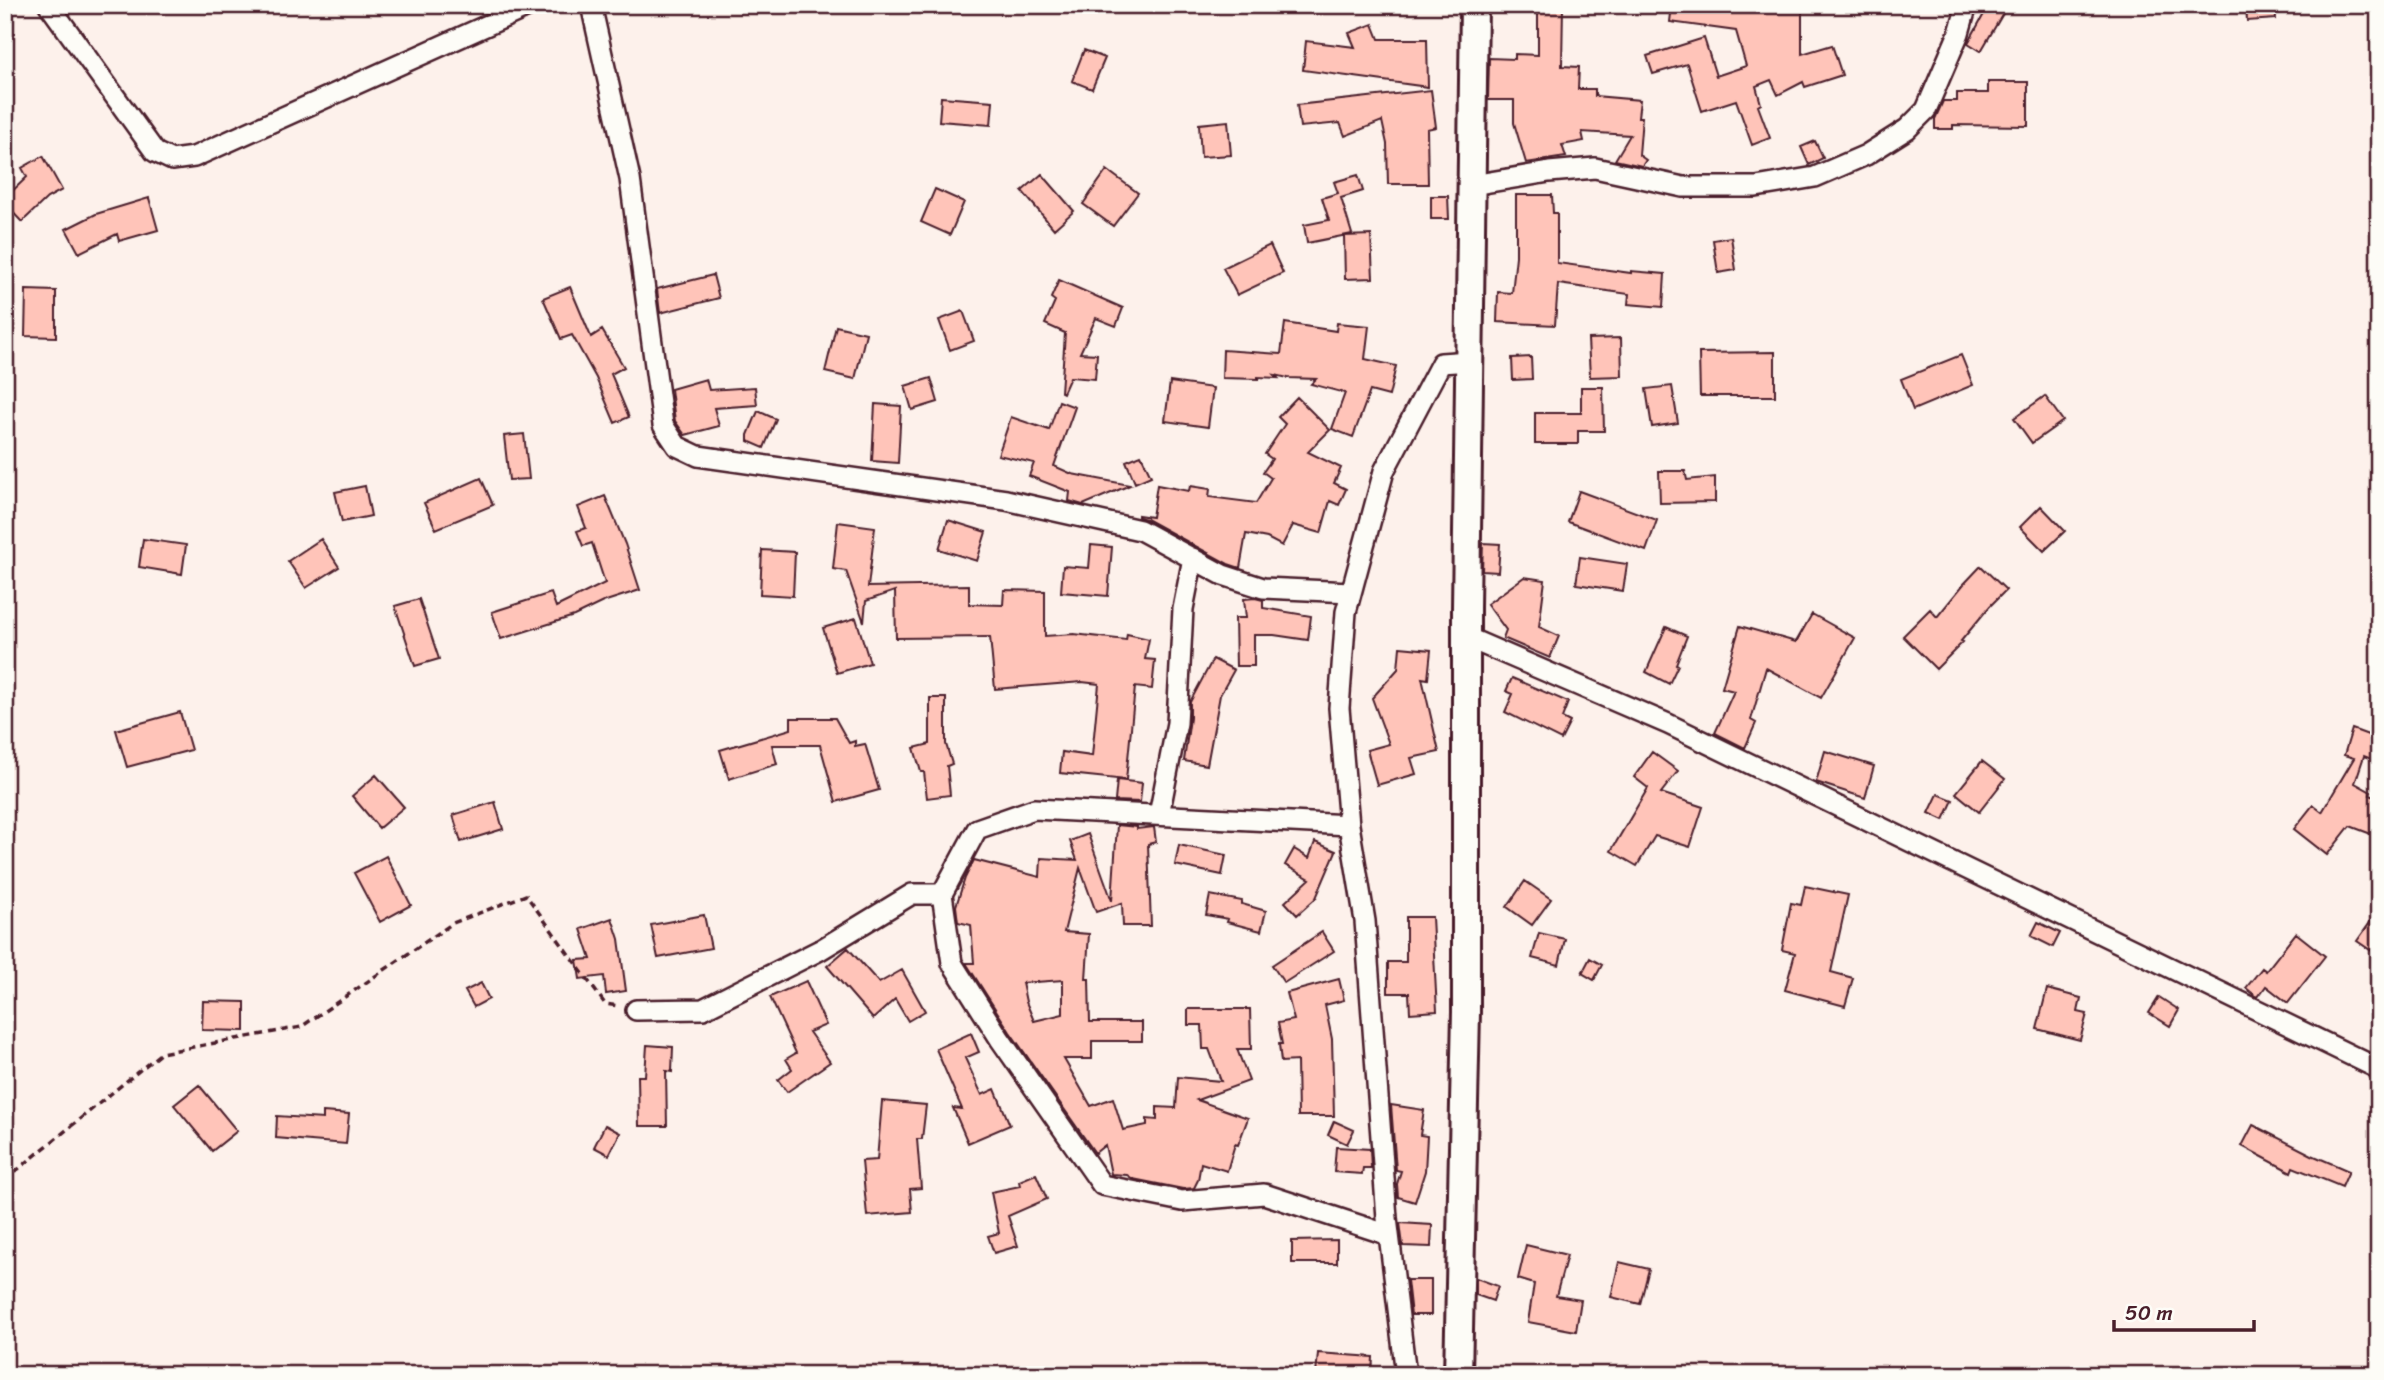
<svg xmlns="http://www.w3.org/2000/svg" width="2384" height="1380" font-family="Sriracha,sans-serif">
<rect width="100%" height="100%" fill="#fdf1eb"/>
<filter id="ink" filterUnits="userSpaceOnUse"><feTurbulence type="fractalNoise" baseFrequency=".0143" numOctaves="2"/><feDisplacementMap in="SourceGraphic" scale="14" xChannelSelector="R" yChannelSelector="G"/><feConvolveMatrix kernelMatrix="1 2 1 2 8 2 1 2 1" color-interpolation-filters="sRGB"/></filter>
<g filter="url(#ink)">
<path fill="#ffc4b9" stroke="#4a1f2b" stroke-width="2" fill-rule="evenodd" d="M1547,5H1563L1562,66L1579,67L1578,89H1595V96L1640,100L1638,117H1642L1639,155L1646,160L1642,166L1615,160L1630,135L1582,132L1584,141L1562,145L1566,157L1526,163L1514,123V100H1488L1489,58L1515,59V54L1538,55V8H1546Z
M1672,5H1802V54L1832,45L1842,75L1805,87L1803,82L1778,95L1771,80L1756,86L1761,104L1758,106L1770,138L1752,145L1736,100L1702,111L1687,64L1653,74L1647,56L1704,38L1716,76L1746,66L1736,31L1670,22Z
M1989,5H2008L1981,51L1968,43Z
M2246,5H2275L2276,19L2247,21Z
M1373,24L1379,39H1427L1428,87L1303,70L1306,41L1355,47L1349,33Z
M1084,50L1105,58L1092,89L1072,81Z
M1988,82H2028V126L1953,125V129H1935V119L1943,101H1957V93H1988Z
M1431,90L1436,127L1427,129L1428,184H1388L1387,144L1382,121L1345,136L1340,123L1300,127L1297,105Z
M941,97L993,101L991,125L939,121Z
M1228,121L1231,155L1201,157L1199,124Z
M1815,141L1823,158L1809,165L1801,147Z
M43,156L62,190L47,198L22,222L5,204V198L27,177L22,168Z
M1107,170L1138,193L1113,226L1083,204Z
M1042,174L1074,211L1054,229L1022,191Z
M1358,175L1363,191L1341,198L1352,234L1307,243L1304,225L1329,220L1322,198L1338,193L1334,182Z
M935,189L964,202L950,235L921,222Z
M1516,195H1552L1553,213H1557V263L1631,273V271L1665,274L1663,307L1628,304L1629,294L1558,284L1555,325L1497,322L1498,292L1512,293L1516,256Z
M1431,196H1448L1449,219H1431Z
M149,198L158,230L119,241L117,234L79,253L66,229L96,214Z
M1371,235L1373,278L1345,279L1344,236Z
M1731,237L1736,270L1718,273L1713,240Z
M1270,245L1283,273L1237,295L1223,268Z
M713,275L719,298L660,313L657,289Z
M1059,280L1123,308L1116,326L1096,318L1080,353L1097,354L1095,379L1070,377L1063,393L1061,392L1065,333L1045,324L1055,301L1051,298Z
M570,287L591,337L602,330L624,367L611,374L629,417L615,423L596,378L572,335L561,339L543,298Z
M26,290L56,291V337L25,336Z
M963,311L974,341L950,350L939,320Z
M1285,323L1336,331L1337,323L1369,326L1365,359L1396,366L1389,396L1370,391L1353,437L1332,429L1345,393L1311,384L1316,379L1288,378L1275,375L1278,378L1258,377V379L1222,378L1223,350L1281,354Z
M836,326L866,333L855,379L825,372Z
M1621,338L1622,376L1590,377L1588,339Z
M1775,352V396H1700L1699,353Z
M1961,355L1973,385L1913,410L1901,379Z
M1531,357L1532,379L1513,380L1512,358Z
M931,378L938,402L912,410L905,386Z
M706,379L709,390L755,387L757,405L714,408L719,426L685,435L675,421L671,389Z
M1170,382L1213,388L1208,427L1165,421Z
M1672,386L1678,423L1652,427L1646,389Z
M1581,387H1603L1604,431H1578V444H1535V413H1581Z
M2045,396L2063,421L2032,443L2014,418Z
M1297,397L1330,430L1308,452L1341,468L1334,483L1346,489L1339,505L1330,501L1321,533L1293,525L1282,546L1267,538L1246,534L1240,568L1228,564L1146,519L1138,517V515L1152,517L1157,485L1189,491L1190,486L1210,489L1209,497L1256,503L1271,478L1263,472L1272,459L1265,454L1285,424L1278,417Z
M1059,401L1075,407L1054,466L1072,474L1130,485L1083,505L1069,501L1070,492L1029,476L1034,463L998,455L1011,417L1049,430Z
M875,404L901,406L898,463L872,461Z
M758,411L776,419L764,448L748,441V435Z
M524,434L529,479L509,480L504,436Z
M1141,455L1151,476L1135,483L1126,461Z
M1659,471H1685L1687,480L1715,477V502L1660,503Z
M481,478L493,505L436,529L424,503Z
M365,486L371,516L342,522L335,492Z
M1579,491L1657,520L1646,551L1568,522Z
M605,496L625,544L640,590L603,602L574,616L501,639L492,612L551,593L556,607L605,583L592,543L583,546L577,531L586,528L578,507Z
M2041,506L2065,531L2044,551L2020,527Z
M948,520L986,532L977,561L939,549Z
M838,522L875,527L868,587L969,585V604L1003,605L1004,590L1045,591V636L1074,634L1126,640L1127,634L1149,639L1145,659L1155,660L1152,689L1135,687L1126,780L1060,773L1062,752L1092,756L1099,684L1082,682L995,689L990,637L896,638L895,591L866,601L864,622L846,571L833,569Z
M143,539L186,545L182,574L139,567Z
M321,539L339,567L306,588L288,561Z
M1483,543L1500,544L1498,572L1482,571Z
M1091,545L1112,547L1108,596L1061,592L1063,566L1089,568Z
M762,550L795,552L793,596L760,594Z
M1580,557L1627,564L1623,591L1576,584Z
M1981,566L2006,590L1990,606L1961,641L1963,642L1936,669L1903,636L1930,609L1937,617L1963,585Z
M1524,577L1545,580L1539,627L1559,636L1550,658L1503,638L1506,630L1487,604Z
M1255,598L1263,600V608L1311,616L1308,640L1274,635H1254V666H1236L1235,618H1246L1244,599Z
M419,599L439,659L415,666L395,606Z
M1812,614L1855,638L1821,698L1766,668L1751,720L1756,723L1745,748L1715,733L1734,691L1722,688L1740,626L1796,642Z
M856,618L870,663L837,673L823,628Z
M1666,627L1687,636L1676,664L1678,665L1669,684L1646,672Z
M1400,647L1431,650L1428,679L1422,678L1439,752L1411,758L1416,774L1377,785L1367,750L1389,744L1372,698L1398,669Z
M1213,659L1234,670L1220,695L1207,765L1184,761L1190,718V702Z
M1512,678L1568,702L1562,718L1570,722L1561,740L1505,712L1513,694L1506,691Z
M930,698H946V744L952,764L947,766L950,795L927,798L924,772H921L914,748L930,744Z
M180,712L191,750L127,767L116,730Z
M791,718H835L849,743L855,741V746L865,744L879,790L836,802L820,745H772L777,764L729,779L720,750L791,729Z
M2352,729L2379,739V762L2364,756L2355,783L2371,792L2370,795L2379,799V837L2350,826L2327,855L2294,829L2313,805L2322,812L2354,758L2344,755Z
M1825,751L1874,766L1865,798L1816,782Z
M1652,752L1678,771L1661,793L1703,807L1690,847L1655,836L1637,866L1611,851L1648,788L1634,777Z
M1982,761L2005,779L1979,812L1956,793Z
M376,775L404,807L379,828L352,796Z
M1117,780L1142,783L1140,802L1115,801Z
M1938,794L1953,800L1944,820L1929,813Z
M495,802L503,829L461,842L453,815Z
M1117,825L1137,827V829L1154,827L1156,842L1148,844L1151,926H1123L1122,903L1096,912L1080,868L1064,932L1089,934L1086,979H1089L1090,1022H1142V1041H1092V1059H1064L1091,1106L1113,1098L1123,1130L1147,1125V1119L1157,1120V1107L1176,1108L1178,1077L1221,1081L1209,1049H1203L1202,1025H1188V1009H1250L1251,1049H1237L1249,1081L1197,1100L1248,1118L1238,1145L1235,1144L1227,1171L1201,1163L1198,1180L1194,1188L1183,1189L1133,1179L1127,1175L1111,1174L1105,1145L1095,1153L1010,1032L966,963H974L971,925L958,922L956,906L965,878L974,860L1040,877L1041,858L1077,860L1070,841L1088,834L1112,901ZM1063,980V1014L1034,1021L1026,1002L1022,983Z
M1315,842L1336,851L1316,898L1297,915L1285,902L1310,879L1285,865L1294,849L1309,858Z
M1179,845L1226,855L1222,875L1175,865Z
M386,856L411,905L380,922L354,873Z
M1525,881L1551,899L1532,925L1507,907Z
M1805,886L1848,895L1831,972L1853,978L1845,1006L1785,990L1795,953L1782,950L1791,903L1801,905Z
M1210,895L1242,901V904L1266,911L1261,931L1227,922L1228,919L1206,915Z
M2379,910V956L2357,941Z
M704,915L711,948L658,958L651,925Z
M1406,917H1432L1437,1011L1410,1013L1409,993H1388V962H1406Z
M612,918L619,939L626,991L606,994L604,976L580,979L577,960L591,959L581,929Z
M2038,922L2060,933L2053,947L2031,936Z
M1322,932L1334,951L1284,983L1272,965Z
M1539,933L1565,939L1559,965L1532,958Z
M2296,933L2325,956L2288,1003L2266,986L2258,997L2256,996L2246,988L2262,968L2266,971Z
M848,948L879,983L902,970L925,1011L908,1021L895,999L873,1019L827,966Z
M1590,958L1602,965L1594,980L1582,973Z
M1339,979L1344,1000L1325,1005L1332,1039L1334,1116H1298L1297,1061L1281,1062L1279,1044H1282L1278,1023L1294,1020L1287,993Z
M806,981L826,1025L809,1032L830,1062L787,1092L778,1080L792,1069L786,1059L796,1053L770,997Z
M481,983L489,999L474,1007L465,991Z
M2047,989L2081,998L2078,1012L2087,1014L2080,1040L2037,1029Z
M2159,997L2179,1010L2170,1026L2149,1013Z
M203,1001L245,1002V1031L202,1030Z
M971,1033L979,1052L965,1058L982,1095L995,1089L1010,1125L968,1143L953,1108L962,1109L936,1049Z
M647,1045L673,1047L672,1072L666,1071L667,1126H639L638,1076H645Z
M199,1085L237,1131L212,1151L174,1105Z
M882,1101L926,1105L922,1139H917L921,1188L910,1189L912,1212L867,1216L862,1161L877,1160Z
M1391,1105L1424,1110L1420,1135L1427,1136L1425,1171L1415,1202L1398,1197L1397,1184L1401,1171L1396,1170Z
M323,1112L349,1114L346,1144L276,1138L277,1116L323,1119Z
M1334,1121L1354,1130L1347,1144L1328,1135Z
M605,1125L620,1133L609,1155L594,1147Z
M2253,1125L2312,1155L2349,1171L2342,1187L2293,1167L2291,1172L2242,1146Z
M1336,1147L1370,1149L1371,1168H1363L1362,1174L1334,1172Z
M1036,1174L1047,1199L1008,1216L1018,1246L994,1253L988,1236L999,1233L991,1192L1020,1186L1019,1181Z
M1400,1223L1432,1225L1431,1247L1403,1246Z
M1337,1240V1263H1292V1241Z
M1526,1245L1567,1255L1556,1296L1581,1300L1576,1331L1528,1322L1534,1284L1518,1279Z
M1619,1262L1649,1269L1640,1304L1611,1297Z
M1476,1278L1498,1286L1493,1301L1476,1295Z
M1407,1280H1431V1315H1411Z
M1318,1353L1373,1357L1372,1375H1316Z"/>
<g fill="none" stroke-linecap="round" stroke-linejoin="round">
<defs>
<path id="street" d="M49,5L155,152L172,160L194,157L532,5
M591,5L630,179L663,425L677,446L698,456L1006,500L1140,530L1223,575L1263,588L1351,592
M1472,185L1549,172L1595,168L1683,187H1756L1815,177L1866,155L1907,129L1926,110L1959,33L1967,5
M1466,637L1668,724L2379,1069
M1159,815L1177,723L1183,609L1193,558
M1349,825L1365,921L1387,1218L1406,1375
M942,894L952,963L1000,1039L1102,1185L1182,1201L1264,1194L1389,1235
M636,1010L703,1009L820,950L912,894H942L977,829L1034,809L1349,825L1339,708L1346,612L1384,471L1441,363L1470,361"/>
<path id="secondary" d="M1458,1375L1466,1012V608L1474,5"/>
</defs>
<use href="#street" stroke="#4a1f2b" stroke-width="24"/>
<use href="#secondary" stroke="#4a1f2b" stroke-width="32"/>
<path stroke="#4a1f2b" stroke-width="3.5" stroke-dasharray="7 5" stroke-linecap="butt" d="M5,1180L161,1053L301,1027L453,923L526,895L605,1004L618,1006"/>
<use href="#street" stroke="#fdfcf7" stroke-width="19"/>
<use href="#secondary" stroke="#fdfcf7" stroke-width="26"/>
</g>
</g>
<rect width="2384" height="1380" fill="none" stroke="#fdfcf7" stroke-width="28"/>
<rect x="14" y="14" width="2356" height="1352" fill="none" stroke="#4a1f2b" stroke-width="2.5" filter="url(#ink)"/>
<path d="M2114 1320v10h140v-10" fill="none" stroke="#4a1f2b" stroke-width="3.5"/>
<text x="2125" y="1320" font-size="21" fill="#4a1f2b" stroke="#fdfcf7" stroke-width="5" paint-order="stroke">50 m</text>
</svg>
